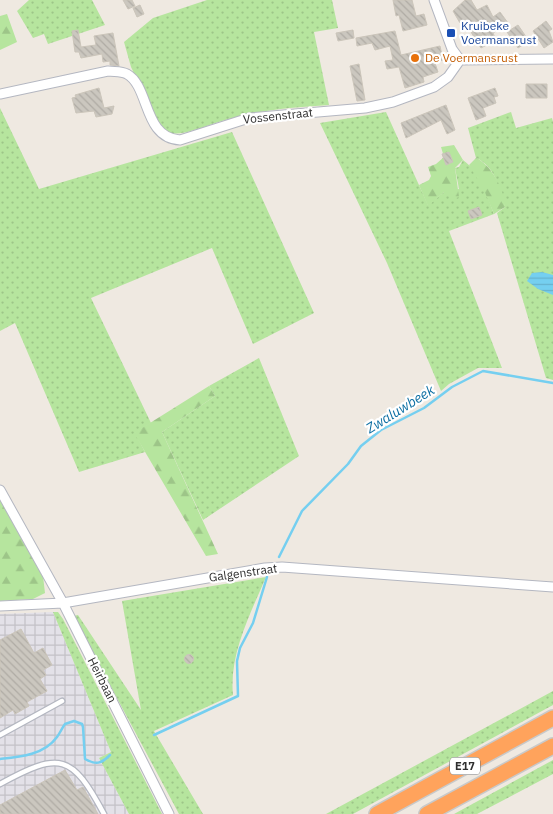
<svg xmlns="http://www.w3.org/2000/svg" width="553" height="814" font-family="'IBM Plex Sans',sans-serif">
<defs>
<pattern id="industrial-grid" width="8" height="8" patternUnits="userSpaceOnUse" patternTransform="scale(1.25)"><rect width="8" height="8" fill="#e3e1e8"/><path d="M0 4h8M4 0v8" fill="none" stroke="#c3c1c7"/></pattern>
<pattern id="grass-dots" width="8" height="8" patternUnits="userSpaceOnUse" patternTransform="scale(1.25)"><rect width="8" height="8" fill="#b6e59e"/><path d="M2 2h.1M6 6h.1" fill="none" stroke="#9dc588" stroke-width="1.8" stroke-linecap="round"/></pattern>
<pattern id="forest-firs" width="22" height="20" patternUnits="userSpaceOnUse" patternTransform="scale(1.25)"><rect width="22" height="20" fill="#b6e59e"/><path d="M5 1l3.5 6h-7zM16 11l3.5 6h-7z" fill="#9dc588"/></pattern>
<pattern id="water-rules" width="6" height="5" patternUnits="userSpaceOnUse" patternTransform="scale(1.25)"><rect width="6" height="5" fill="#75cff0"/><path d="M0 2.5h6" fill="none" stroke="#66b2ce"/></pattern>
<pattern id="building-back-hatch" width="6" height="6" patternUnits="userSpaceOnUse" patternTransform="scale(1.25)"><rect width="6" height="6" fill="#cbc7bf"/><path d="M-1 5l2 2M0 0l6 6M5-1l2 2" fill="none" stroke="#afaba4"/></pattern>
</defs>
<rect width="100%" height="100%" fill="#efe9e1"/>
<path fill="url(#industrial-grid)" d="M53,612L111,752L99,758L129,814H0V614Z"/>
<path fill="url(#grass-dots)" d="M29,0H92L105,25L48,44L44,34L33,38L17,11Z
M207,0H332L338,28L314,32L329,105C282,108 249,111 204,127C190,131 180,136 166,132L160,126L131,67L124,42L153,18Z
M0,108L39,189L232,132L314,313L253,344L212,248L91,298L151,423L135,433L145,452L79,472L15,323L0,331Z
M386,112L428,205L444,192L459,189L455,168L459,167L463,160C480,172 487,195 494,214L449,231L502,368H478L449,384L441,391L387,263L320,123Z
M511,112L516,128L552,118L553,122V380L546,378L497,213L505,207C501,190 494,165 476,158L468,128Z
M259,358L299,456L203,520L162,432L215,396L209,386Z
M266,577C250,615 229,654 233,695L154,731L203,814H179L73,616L78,615L141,710L122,601Z
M53,612H58L63,619L162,814H129L99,758L111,752Z
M553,691V705L353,814H326Z
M553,760V774L477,814H454Z"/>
<path fill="url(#forest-firs)" d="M7,14L17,42L0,50V16Z
M454,145L463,160L455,168L459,197L453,199L444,192L428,206L419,185L429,180L431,176L428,167L436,164L444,157L441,147Z
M476,158C491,164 505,191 505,207L494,214L484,190L469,165Z
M209,386L215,396L162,432L218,554L206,556L134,433Z
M0,499L43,576L45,593L33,599L0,601Z"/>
<path fill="url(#water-rules)" d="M542,272L553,275V295L538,289L527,281L532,273Z"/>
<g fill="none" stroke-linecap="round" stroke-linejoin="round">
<path stroke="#75cff0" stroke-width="2.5" d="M279,557L302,511L348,464L361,446L381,430L424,408L452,387L483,371L553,383
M154,735L238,696L237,661L240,648L253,623L267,577
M0,759C20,757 44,755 57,737C60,733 62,728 65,724L74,721L82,724L83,727L85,759C96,765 101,764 110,755"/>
</g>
<path fill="url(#building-back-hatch)" stroke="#cbc5ba" d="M123,0H132L135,6L128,9Z
M393,0H412L416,16L424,14L427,25L403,31L399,15L396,16Z
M465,0H471L477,10L487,5L493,17L500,12L508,23L493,33L496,40L481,48L464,21L460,23L453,11Z
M140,5L144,14L137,17L133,8Z
M546,21L552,29L549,31L553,42L544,48L533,31Z
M518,25L529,41L518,48L507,32Z
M78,30L81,47L96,45L94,36L113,33L119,66L110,65V61L103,62L102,54L81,58L79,52H75L72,31Z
M353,30L354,38L338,41L336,33Z
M395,31L401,55L440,46L443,60L435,63L438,72L423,77L424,82L405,88L399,67L387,69L385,61L393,60L390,46L375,50L372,43L357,46L356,38Z
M359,64L365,100L357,101L350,66Z
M526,84H547V98H526Z
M99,88L104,108L114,106L112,114L96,117L94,111L76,113L72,98L76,97L75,95Z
M495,88L498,96L494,97L496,103L483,108L486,116L476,120L468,98Z
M446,105L455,130L447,134L441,120L406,138L401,123Z
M449,152L453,162L446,165L442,154Z
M479,207L482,215L471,219L468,211Z
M21,629L34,653L43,648L52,665L43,670L46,675L40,679L47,691L27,702L29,706L15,714L13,710L0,718V640Z
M184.5 659a4.5 4.5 0 1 1 9 0a4.5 4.5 0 1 1-9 0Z
M65,770L77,790L83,787L98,814H0V805Z"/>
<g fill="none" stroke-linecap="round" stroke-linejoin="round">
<defs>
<path id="service" d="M0,735L62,701
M0,784C60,751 72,754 104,814"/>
<path id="minor" d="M434,0L452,49L460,60
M460,60L553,59
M0,94L108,71C115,72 121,71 127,74C150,87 143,138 180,140L249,118L365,108L393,102L434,87L448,77L460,60
M0,490L63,603L169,814
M0,606L63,603L265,568L282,567L553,587"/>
<path id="motorway" d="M377,814L553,718
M427,814L553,746"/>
</defs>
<use href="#service" stroke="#b4b7c1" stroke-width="7"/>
<use href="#minor" stroke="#b4b7c1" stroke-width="11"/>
<use href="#motorway" stroke="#c9c9c9" stroke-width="18"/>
<use href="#service" stroke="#fff" stroke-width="4.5"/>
<use href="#minor" stroke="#fff" stroke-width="9"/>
<use href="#motorway" stroke="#ffa35c" stroke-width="15"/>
</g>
<rect fill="#1a4fb4" stroke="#fff" stroke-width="2" x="446" y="28" width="10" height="10" rx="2.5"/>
<circle fill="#e8710a" stroke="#fff" stroke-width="2" cx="415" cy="58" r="5"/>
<g text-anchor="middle" stroke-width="4.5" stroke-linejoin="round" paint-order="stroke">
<rect fill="#fff" stroke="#6d6d6d" stroke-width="1" x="450" y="757.5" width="30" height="17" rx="4"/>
<g font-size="11" font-weight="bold" fill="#2e2e2e">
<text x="465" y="770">E17</text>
</g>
<g font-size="12" fill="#164399" stroke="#fff" text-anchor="start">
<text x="461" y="30">Kruibeke<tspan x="461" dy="14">Voermansrust</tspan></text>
</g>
<g font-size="12" fill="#c56008" stroke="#fff" text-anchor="start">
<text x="425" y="62">De Voermansrust</text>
</g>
<g font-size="12" fill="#2e2e2e" stroke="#fff">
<text transform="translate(278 116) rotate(-6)" y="4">Vossenstraat</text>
<text transform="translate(243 573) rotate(-8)" y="4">Galgenstraat</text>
<text transform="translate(102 680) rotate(63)" y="4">Heirbaan</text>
</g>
<g font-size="14" font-style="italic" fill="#0d6fa3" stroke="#fff">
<text transform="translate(400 409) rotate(-32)" y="5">Zwaluwbeek</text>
</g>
</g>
</svg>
